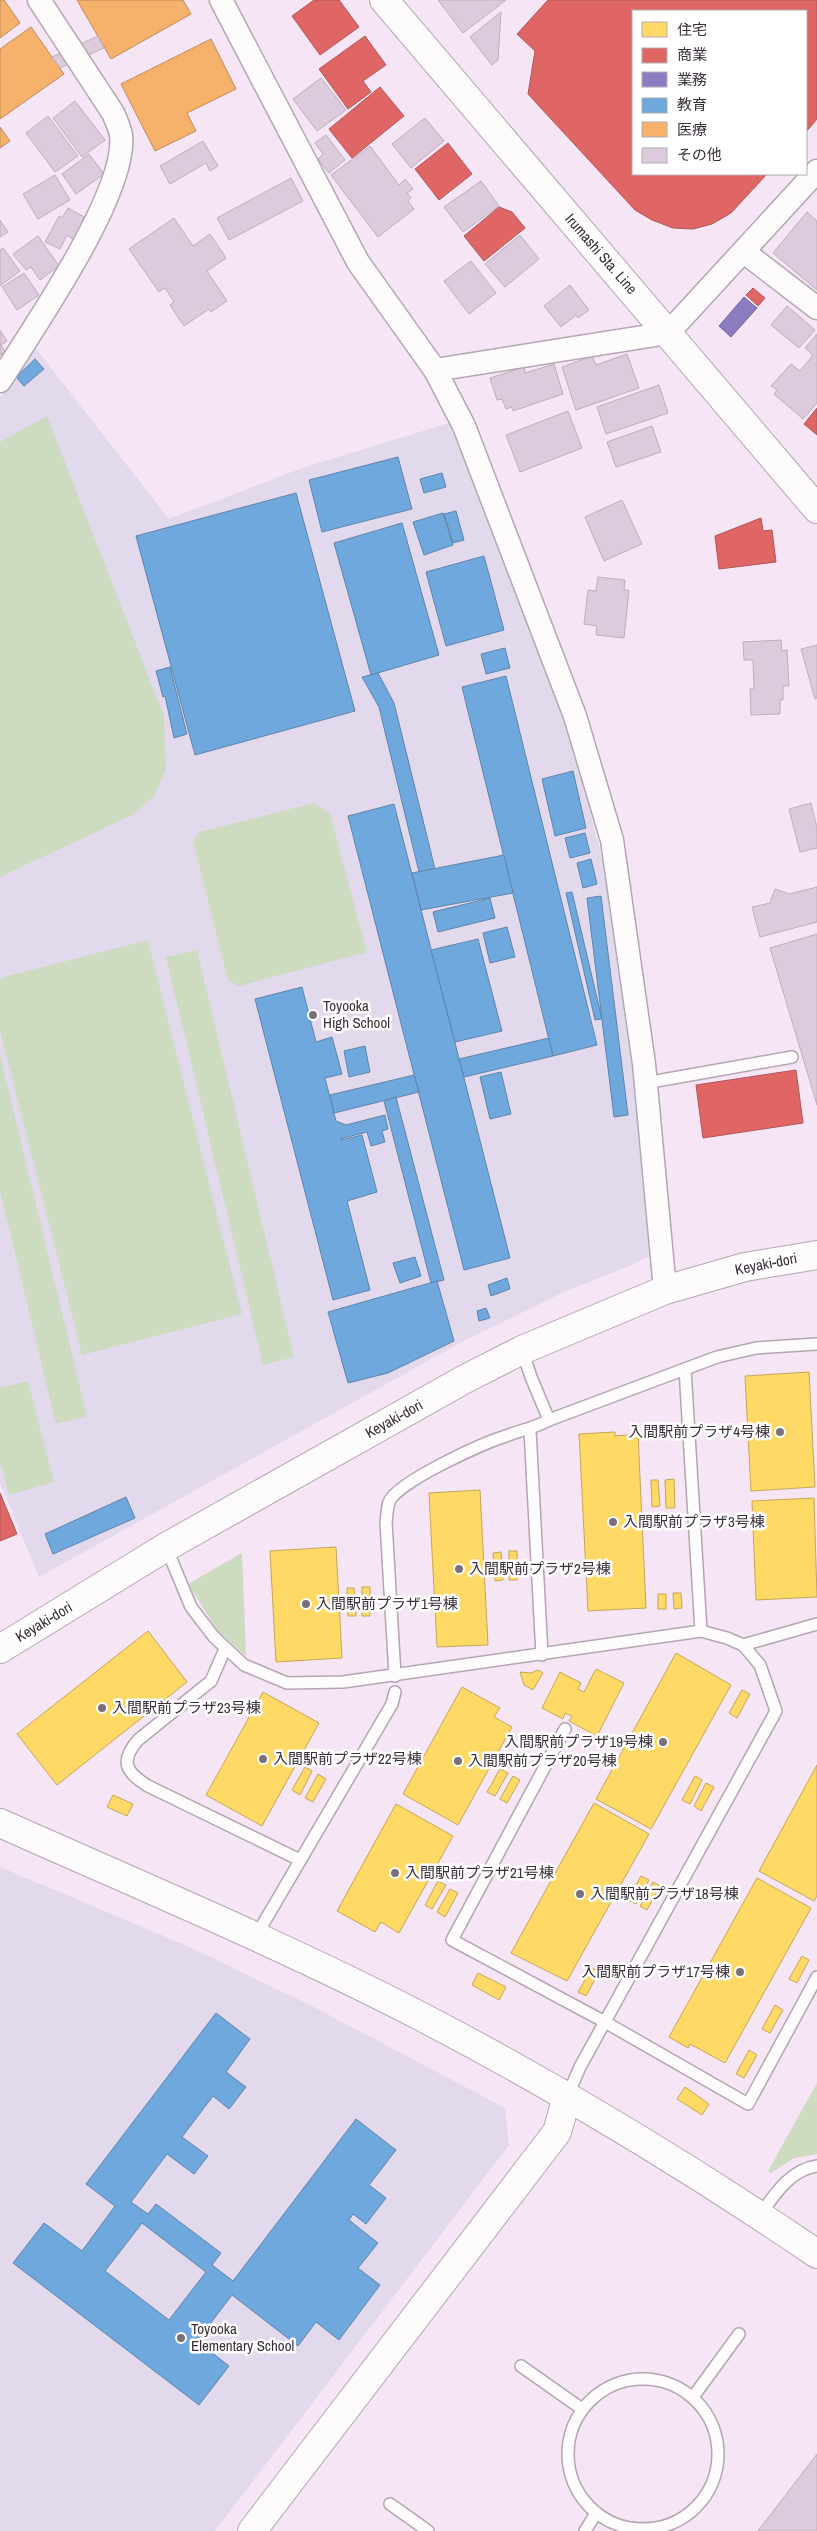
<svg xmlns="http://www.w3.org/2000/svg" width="817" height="2531" font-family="'Archivo Narrow','Noto Sans JP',sans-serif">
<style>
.education{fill:#e3d9ec}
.green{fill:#cddbc1}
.homes{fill:#ffd966;stroke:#c4a658}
.shops{fill:#e06666;stroke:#ae5658}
.offices{fill:#8e7cc3;stroke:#74659a}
.schools{fill:#6fa8dc;stroke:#5f84ab;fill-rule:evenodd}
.health{fill:#f6b26b;stroke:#bd8b5c}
.building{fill:#decadd;stroke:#bcb0bb}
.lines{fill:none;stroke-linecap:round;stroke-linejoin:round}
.lane-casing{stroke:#b3a6b2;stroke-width:14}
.street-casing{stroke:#b3a6b2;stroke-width:25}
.secondary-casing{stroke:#b3a6b2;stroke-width:30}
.lane{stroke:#fefbfd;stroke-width:11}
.street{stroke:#fefbfd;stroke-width:22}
.secondary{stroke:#fefbfd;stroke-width:28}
.poi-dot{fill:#7b6f7a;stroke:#fff;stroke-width:2}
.labels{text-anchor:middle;stroke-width:5;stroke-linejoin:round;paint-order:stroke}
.street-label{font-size:15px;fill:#392f39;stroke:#fff}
.poi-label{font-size:15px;fill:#392f39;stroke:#fff;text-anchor:start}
</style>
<rect width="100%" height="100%" fill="#f6e5f4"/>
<g class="education">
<polygon points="33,345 169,519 302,468 449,423 503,549 578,763 605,871 617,943 634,1088 649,1256 630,1266 568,1290 460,1343 39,1577 0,1483 0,398"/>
<polygon points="0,1867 185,1945 312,2006 505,2108 509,2145 215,2531 0,2531"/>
</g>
<g class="green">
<polygon points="47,416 164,716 166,770 154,796 132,815 0,877 0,442"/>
<polygon points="314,803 330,814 367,952 239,986 228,981 193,841 199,832"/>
<polygon points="148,940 242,1314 82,1355 0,1030 0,978"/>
<polygon points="197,950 294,1357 263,1365 166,957"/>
<polygon points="0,1055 87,1416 56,1424 0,1191"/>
<polygon points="28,1381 54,1482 9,1495 0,1462 0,1388"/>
<polygon points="242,1553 246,1656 218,1631 188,1584"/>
<polygon points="817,2083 817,2154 794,2158 771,2173 768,2171"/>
</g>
<g class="homes">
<polygon points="809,1372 815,1487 751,1491 745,1376"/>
<polygon points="615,1432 615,1436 638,1434 646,1608 588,1611 579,1434"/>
<polygon points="674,1479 675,1508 666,1508 665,1480"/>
<polygon points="651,1480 658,1480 660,1506 652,1507"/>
<polygon points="480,1490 488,1645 437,1647 429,1493"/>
<polygon points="814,1498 817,1597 756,1600 752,1501"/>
<polygon points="336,1547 342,1658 276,1662 270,1551"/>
<rect x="509" y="1551" width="8" height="29"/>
<polygon points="501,1552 503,1580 495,1581 493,1553"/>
<rect x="362" y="1587" width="8" height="29"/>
<polygon points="347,1588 354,1588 356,1616 348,1616"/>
<polygon points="673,1593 681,1593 682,1608 674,1609"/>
<rect x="658" y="1594" width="8" height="15"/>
<polygon points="148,1631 187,1682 57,1785 17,1734"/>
<polygon points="676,1653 731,1685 651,1829 596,1799"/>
<polygon points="596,1669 624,1683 597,1736 569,1721 572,1716 565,1713 563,1719 542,1708 560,1672 581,1683 578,1689 584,1692"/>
<polygon points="538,1670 543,1673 533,1690 524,1685 520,1672 531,1673"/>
<polygon points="462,1687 500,1708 494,1717 512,1727 458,1825 403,1794"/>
<polygon points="742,1690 750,1694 737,1718 729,1713"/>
<polygon points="263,1692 319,1723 262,1826 206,1795"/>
<polygon points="817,1765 817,1896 814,1901 759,1871"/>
<polygon points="305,1767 312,1771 300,1795 292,1790"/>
<polygon points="500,1769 508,1773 495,1796 487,1792"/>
<polygon points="318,1774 326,1779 313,1802 305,1798"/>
<polygon points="513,1776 520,1780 507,1803 500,1799"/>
<polygon points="695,1776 702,1780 690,1804 682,1800"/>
<polygon points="706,1783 714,1787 701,1811 694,1806"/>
<polygon points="113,1795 133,1804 127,1816 107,1807"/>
<polygon points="594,1803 649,1834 567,1981 511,1953"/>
<polygon points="396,1804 453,1836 399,1933 381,1922 375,1932 337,1911"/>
<polygon points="641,1876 649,1880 636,1904 628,1900"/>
<polygon points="757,1878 811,1908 725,2063 690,2044 688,2048 669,2037"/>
<polygon points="438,1881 446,1885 432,1909 425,1905"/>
<polygon points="653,1882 660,1886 647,1910 640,1906"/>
<polygon points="450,1889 458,1893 445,1917 437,1912"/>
<polygon points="802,1956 809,1960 797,1983 789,1979"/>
<polygon points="592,1968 599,1972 586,1996 578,1992"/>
<polygon points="478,1973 506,1987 499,2000 472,1985"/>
<polygon points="775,2005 783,2010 770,2033 762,2029"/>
<polygon points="749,2050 757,2055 744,2078 736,2074"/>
<polygon points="685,2087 709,2104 702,2115 677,2099"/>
</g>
<g class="shops">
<polygon points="314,0 339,0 359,27 320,55 292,16"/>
<polygon points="548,0 817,0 817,119 806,132 806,11 633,11 633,174 767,174 731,213 712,224 693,229 673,228 652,220 635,210 528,94 535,51 517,34"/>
<polygon points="365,36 386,65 363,81 371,92 348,109 319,69"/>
<polygon points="380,87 404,116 352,158 329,129"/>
<polygon points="448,143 472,174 439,200 415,169"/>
<polygon points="499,207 512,212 525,228 484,261 464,236"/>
<polygon points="753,288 765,298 758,306 746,295"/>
<polygon points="817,408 817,435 804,424"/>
<polygon points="761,518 763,531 772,530 776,562 719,569 715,536"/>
<polygon points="796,1070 803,1123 703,1138 696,1085"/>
<polygon points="0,1493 17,1534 0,1541"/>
</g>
<polygon class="offices" points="744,297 757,308 731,337 719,326"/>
<g class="schools">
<polygon points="35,359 44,369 24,386 16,377"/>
<polygon points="398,457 412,509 322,532 309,480"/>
<polygon points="442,473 446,487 424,493 420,479"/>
<polygon points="296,493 355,711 195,755 136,536"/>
<polygon points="456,511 464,540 453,543 444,514"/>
<polygon points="443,513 453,545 424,555 413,522"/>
<polygon points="402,523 439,655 371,675 334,543"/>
<polygon points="484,556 504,630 446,646 426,572"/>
<polygon points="505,648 510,668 486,674 481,654"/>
<polygon points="170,667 187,734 174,738 165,696 163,697 156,671"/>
<polygon points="378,673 394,703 435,869 419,872 379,707 362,677"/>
<polygon points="506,676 597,1045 553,1056 462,687"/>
<polygon points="573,771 586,828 555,836 542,779"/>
<polygon points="394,804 510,1258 464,1270 348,816"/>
<polygon points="585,833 590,853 570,858 565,838"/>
<polygon points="504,855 513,893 421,910 412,873"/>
<polygon points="591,859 597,884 583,888 577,863"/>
<polygon points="572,892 602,1019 595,1020 566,893"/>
<polygon points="601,896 628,1115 614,1117 587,898"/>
<polygon points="490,898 495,918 438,932 433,912"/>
<polygon points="507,927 515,957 490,963 483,933"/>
<polygon points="478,939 502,1031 455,1042 431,950"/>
<polygon points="302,987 316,1042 332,1037 342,1074 325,1078 336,1121 346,1125 385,1115 388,1129 382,1131 385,1142 371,1146 367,1132 340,1139 342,1140 362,1135 377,1192 347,1201 370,1290 333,1300 255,999"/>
<polygon points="549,1038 553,1056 464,1077 459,1059"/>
<polygon points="365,1046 370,1072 349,1077 344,1051"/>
<polygon points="501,1072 511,1114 490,1119 480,1077"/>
<polygon points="414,1075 419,1092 334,1113 330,1095"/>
<polygon points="396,1097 444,1280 431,1283 384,1101"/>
<polygon points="415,1257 421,1276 400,1283 393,1263"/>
<polygon points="507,1278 510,1289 491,1296 488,1285"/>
<polygon points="437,1281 454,1341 388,1373 348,1383 328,1312"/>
<polygon points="486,1308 490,1318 479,1321 477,1311"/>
<polygon points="126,1497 135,1518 53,1554 45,1534"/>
<path d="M 216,2013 L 250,2039 L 226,2072 L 246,2087 L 229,2109 L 213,2096 L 182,2137 L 208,2156 L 194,2174 L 167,2154 L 131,2202 L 148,2214 L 156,2204 L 221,2253 L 212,2265 L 233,2281 L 356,2119 L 396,2150 L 369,2185 L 386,2198 L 366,2224 L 353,2214 L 349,2220 L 378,2243 L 358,2268 L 380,2285 L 339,2340 L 316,2322 L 298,2346 L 232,2295 L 197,2341 L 229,2366 L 199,2405 L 13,2263 L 44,2223 L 82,2251 L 115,2206 L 86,2184 ZM 142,2223 L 206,2272 L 169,2320 L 105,2271 Z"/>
</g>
<g class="health">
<polygon points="0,0 4,0 20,23 0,38"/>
<polygon points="77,0 183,0 191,14 111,59"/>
<polygon points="31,27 64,74 0,119 0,49"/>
<polygon points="211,39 236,89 187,113 196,131 155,151 121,84"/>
<polygon points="0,127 10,141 0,148"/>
</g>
<g class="building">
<polygon points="438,0 506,0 463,33"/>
<polygon points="501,12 498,60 492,65 470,37"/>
<polygon points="98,36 104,48 60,68 52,57"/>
<polygon points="321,78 346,110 317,131 293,99"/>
<polygon points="75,101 105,140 82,157 53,118"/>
<polygon points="48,116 78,156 55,172 26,133"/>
<polygon points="425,118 444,141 411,168 392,144"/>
<polygon points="326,135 345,160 329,173 318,159 323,154 315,143"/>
<polygon points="203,141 218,166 210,171 206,163 170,184 160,166"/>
<polygon points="370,146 399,185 405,179 413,189 407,193 411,198 408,201 414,209 378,237 331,175"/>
<polygon points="89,154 104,174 76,194 62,174"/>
<polygon points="55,175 70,200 38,219 23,194"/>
<polygon points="291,178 303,201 229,240 217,218"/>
<polygon points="481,181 499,206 463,232 444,207"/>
<polygon points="68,208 86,218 74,240 67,235 60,249 45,242 59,216 62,218"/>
<polygon points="807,212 817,221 817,290 773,253"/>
<polygon points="174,218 193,246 210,234 226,258 207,271 227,301 211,312 209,309 184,326 170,305 174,302 165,288 159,292 129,249"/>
<polygon points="0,220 8,232 0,237"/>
<polygon points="520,235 539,259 505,287 485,264"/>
<polygon points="38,236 59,266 40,280 31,267 26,270 13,254"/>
<polygon points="3,248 20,271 0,286 0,250"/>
<polygon points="471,261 496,293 469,314 444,281"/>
<polygon points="24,273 39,295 17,310 2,287"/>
<polygon points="570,285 589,310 578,318 576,315 561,327 544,306"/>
<polygon points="787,306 815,330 799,348 771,325"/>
<polygon points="0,330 7,341 1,345 5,352 0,355"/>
<polygon points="817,334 817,403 803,419 774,394 777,390 771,386 791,364 800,371 813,355 805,348"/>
<polygon points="627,354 639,388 576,410 562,367 592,356 596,365"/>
<polygon points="554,364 563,394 513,411 512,407 506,409 502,399 497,400 490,378 524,367 525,373"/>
<polygon points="659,385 668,413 606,434 597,407"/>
<polygon points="568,411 582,448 520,472 506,435"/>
<polygon points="652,426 661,452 616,467 607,442"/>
<polygon points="622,500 642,544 604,561 585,517"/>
<polygon points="598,577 625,580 624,590 629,590 624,638 596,635 597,626 584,624 588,590 596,591"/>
<polygon points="781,640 782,651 787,650 789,686 783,686 783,700 780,700 780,714 751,715 750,689 754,689 753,660 744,660 743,642"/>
<polygon points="817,645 817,698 815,699 801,649"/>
<polygon points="811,803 817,828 817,848 800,852 789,809"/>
<polygon points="817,887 817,922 760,937 752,907 770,903 775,889 789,894"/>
<polygon points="817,934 817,1105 770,948"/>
<polygon points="817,2454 817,2531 758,2531"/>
</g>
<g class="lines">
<g class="lane-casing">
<g id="lane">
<polyline points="645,1083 792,1057"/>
<polyline points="522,1350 531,1377 549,1420"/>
<polyline points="685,1369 701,1631"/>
<polyline points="530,1430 542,1655"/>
<polyline points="166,1547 191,1607 214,1637 244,1665 287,1683 343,1682 701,1631 727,1638 743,1645 817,1624"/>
<path d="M 225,1649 L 211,1681 L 138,1740 C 120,1761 125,1772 148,1786 L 300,1860"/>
<path d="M 395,1676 L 386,1522 C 387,1516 387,1508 389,1502 C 397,1482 483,1443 506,1436 C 521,1430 535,1428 549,1420 L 717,1357 L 756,1348 L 817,1344"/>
<polyline points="565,1729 452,1940 605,2022 748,2104 817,1977"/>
<polyline points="256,1936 392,1704 395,1692"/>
<polyline points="567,2097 580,2067 776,1711 760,1665 743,1645"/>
<path d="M 760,2215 C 775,2194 790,2170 817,2166"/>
<polyline points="521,2366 582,2409"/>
<circle cx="643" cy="2454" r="75"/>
<polyline points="693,2397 739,2334"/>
<polyline points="390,2504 428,2531"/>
<polyline points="585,2531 596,2513"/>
</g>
</g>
<g class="street-casing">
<g id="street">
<polyline points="221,0 358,262 435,370 464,426 575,716 612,840 644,1064 665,1290"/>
<polyline points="744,252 817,308"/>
<polyline points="435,370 668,333 817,171"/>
<path d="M 0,381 C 32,330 128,192 121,135 C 120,128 116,120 113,113 L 39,0"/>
</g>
</g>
<g class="secondary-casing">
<g id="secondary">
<polyline points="384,0 817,509"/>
<polyline points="0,1649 166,1547 465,1379 522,1350 665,1290 745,1267 817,1255"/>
<path d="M 0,1823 C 141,1886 285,1946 422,2017 C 558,2088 691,2168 817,2254"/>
<polyline points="252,2531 557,2132 567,2097"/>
</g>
</g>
<use href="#lane" class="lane"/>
<use href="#street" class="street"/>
<use href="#secondary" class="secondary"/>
</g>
<g class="poi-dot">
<circle cx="313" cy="1015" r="5"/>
<circle cx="780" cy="1432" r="5"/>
<circle cx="613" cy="1522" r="5"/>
<circle cx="459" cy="1569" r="5"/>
<circle cx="306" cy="1604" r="5"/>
<circle cx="102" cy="1708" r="5"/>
<circle cx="663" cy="1742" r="5"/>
<circle cx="263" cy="1759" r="5"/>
<circle cx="458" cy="1761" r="5"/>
<circle cx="395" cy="1873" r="5"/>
<circle cx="580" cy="1894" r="5"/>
<circle cx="740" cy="1972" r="5"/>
<circle cx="181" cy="2338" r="5"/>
</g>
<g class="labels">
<g class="street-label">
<text transform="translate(601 254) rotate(49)" y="5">Irumashi Sta. Line</text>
<text transform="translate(766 1264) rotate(-11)" y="5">Keyaki-dori</text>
<text transform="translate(394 1419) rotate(-29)" y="5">Keyaki-dori</text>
<text transform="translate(44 1622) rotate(-31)" y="5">Keyaki-dori</text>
</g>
<g class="poi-label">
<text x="323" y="1011">Toyooka<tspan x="323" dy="17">High School</tspan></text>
<text x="770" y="1437" text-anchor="end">入間駅前プラザ4号棟</text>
<text x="623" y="1527">入間駅前プラザ3号棟</text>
<text x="469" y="1574">入間駅前プラザ2号棟</text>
<text x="316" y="1609">入間駅前プラザ1号棟</text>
<text x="112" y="1713">入間駅前プラザ23号棟</text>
<text x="653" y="1747" text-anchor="end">入間駅前プラザ19号棟</text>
<text x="273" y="1764">入間駅前プラザ22号棟</text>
<text x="468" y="1766">入間駅前プラザ20号棟</text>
<text x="405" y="1878">入間駅前プラザ21号棟</text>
<text x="590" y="1899">入間駅前プラザ18号棟</text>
<text x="730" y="1977" text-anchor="end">入間駅前プラザ17号棟</text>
<text x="191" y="2334">Toyooka<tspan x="191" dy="17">Elementary School</tspan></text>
</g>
</g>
<rect x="632" y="10" width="175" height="165" fill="#ffffff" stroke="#b0acb0"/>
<rect x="642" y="22" width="25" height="15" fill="#ffd966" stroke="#b0acb0"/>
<text x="677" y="35" font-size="15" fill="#392f39">住宅</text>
<rect x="642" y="48" width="25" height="15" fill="#e06666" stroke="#b0acb0"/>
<text x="677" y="60" font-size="15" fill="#392f39">商業</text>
<rect x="642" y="72" width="25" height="15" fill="#8e7cc3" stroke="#b0acb0"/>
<text x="677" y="85" font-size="15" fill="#392f39">業務</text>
<rect x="642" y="98" width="25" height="15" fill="#6fa8dc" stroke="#b0acb0"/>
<text x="677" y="110" font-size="15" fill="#392f39">教育</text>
<rect x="642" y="122" width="25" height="15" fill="#f6b26b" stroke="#b0acb0"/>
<text x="677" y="135" font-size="15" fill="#392f39">医療</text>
<rect x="642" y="148" width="25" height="15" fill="#decadd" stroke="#b0acb0"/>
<text x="677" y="160" font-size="15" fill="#392f39">その他</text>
</svg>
